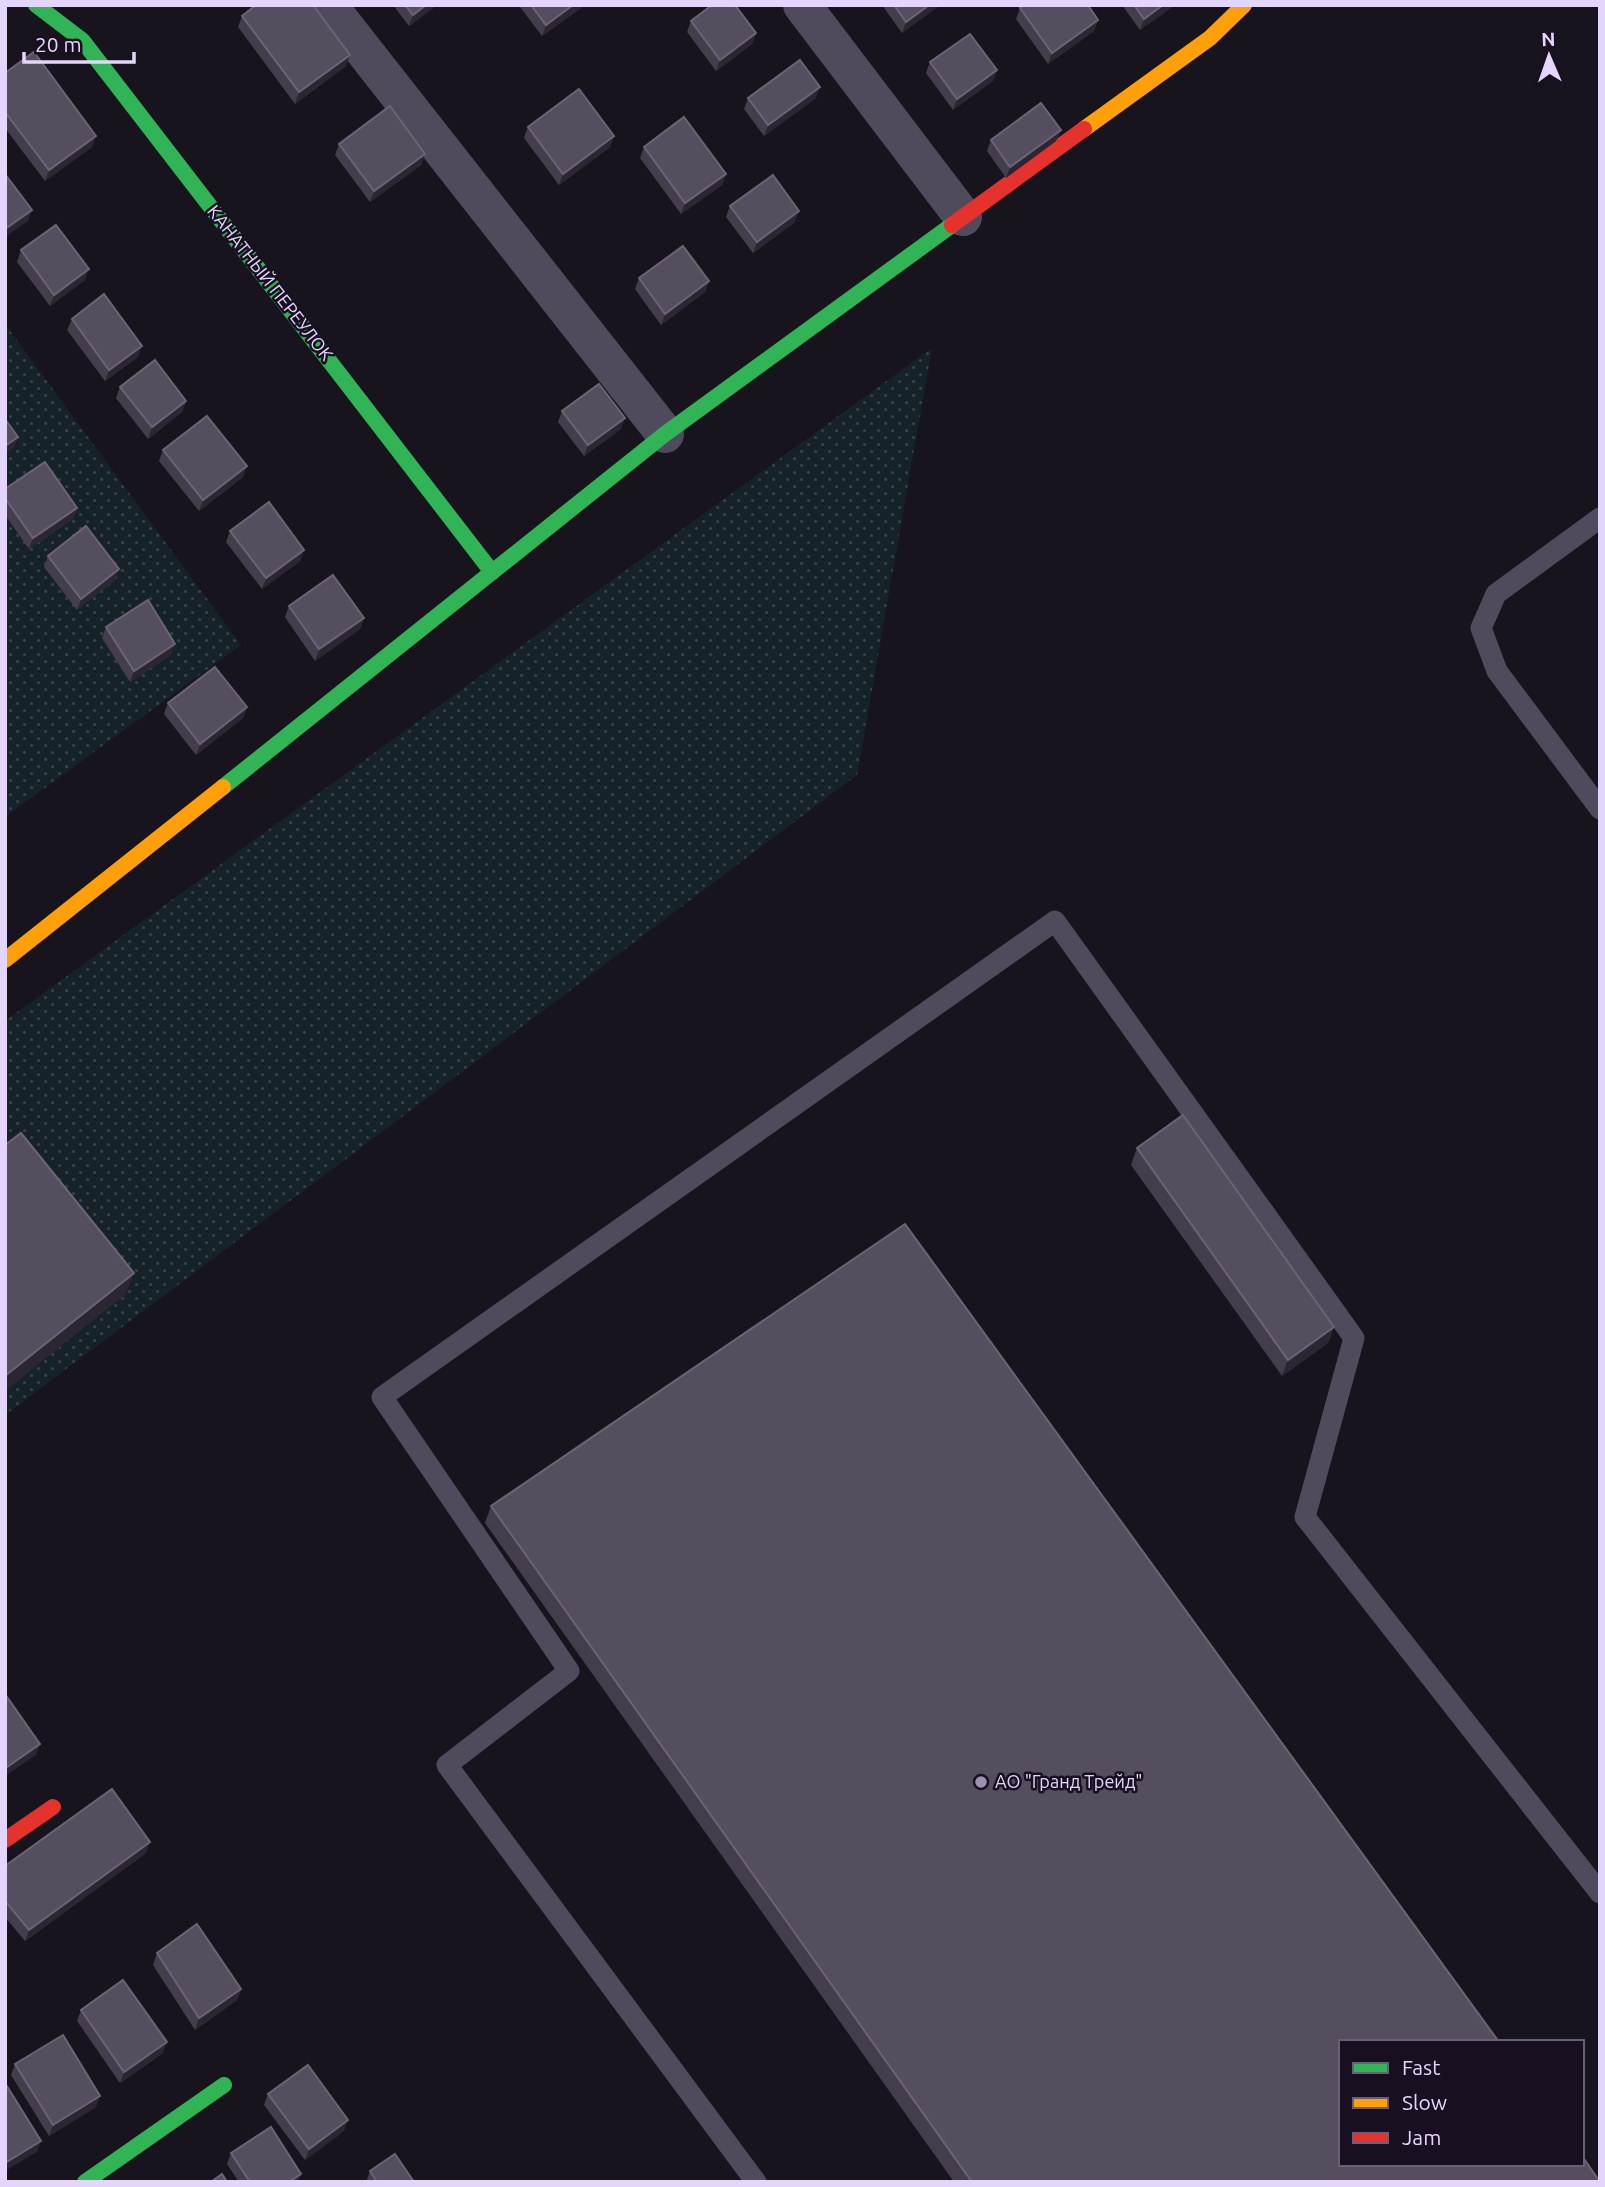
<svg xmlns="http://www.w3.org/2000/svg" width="1605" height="2187" font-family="Ubuntu,sans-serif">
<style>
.grass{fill:url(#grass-dots)}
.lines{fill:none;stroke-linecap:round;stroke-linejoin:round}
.lane{stroke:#504a5d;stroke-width:21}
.street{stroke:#504a5d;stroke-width:38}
.fast{stroke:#30b455;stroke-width:16}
.slow{stroke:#ff9f0a;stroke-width:16}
.jam{stroke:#e5322d;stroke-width:16}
.wall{fill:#443d4c}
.shaded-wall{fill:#2b2631}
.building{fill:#554e5f;stroke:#6c6377;stroke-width:2}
.poi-dot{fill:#9d91ad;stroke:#181021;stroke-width:2.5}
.labels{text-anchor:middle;stroke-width:5;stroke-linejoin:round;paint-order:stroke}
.street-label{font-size:18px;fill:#e4d5fa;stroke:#181021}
.poi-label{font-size:18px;fill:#e4d5fa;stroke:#181021;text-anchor:start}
</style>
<defs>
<pattern id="grass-dots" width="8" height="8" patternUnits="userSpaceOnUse" patternTransform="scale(1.75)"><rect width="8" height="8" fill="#152228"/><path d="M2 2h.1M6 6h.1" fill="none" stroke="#374148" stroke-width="1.8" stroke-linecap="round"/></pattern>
</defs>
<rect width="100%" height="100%" fill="#18141d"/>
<g class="grass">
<polygon points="5,324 241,645 5,817"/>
<polygon points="932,348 857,775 5,1415 5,1021"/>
</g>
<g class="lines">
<g class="lane">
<polyline points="1600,518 1496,594 1481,628 1497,671 1600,809"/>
<polyline points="756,2182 447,1765 569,1671 382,1397 1055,921 1354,1338 1305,1517 1600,1893"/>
</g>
<g class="street">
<polyline points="328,5 665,434"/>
<polyline points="802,5 963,217"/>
</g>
<g class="fast">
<polyline points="36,5 82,40 492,572"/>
<polyline points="223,787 665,434 952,225"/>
<polyline points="85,2182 224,2085"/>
</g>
<g class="slow">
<polyline points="1084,129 1210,38 1244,5"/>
<polyline points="5,960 223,787"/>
</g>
<g class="jam">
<polyline points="952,225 1084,129"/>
<polyline points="5,1840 53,1807"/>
</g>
</g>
<g class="wall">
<polygon points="393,5 437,5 409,26"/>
<polygon points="521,5 585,5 542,36 520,7"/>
<polygon points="882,5 940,5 902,33"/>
<polygon points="1122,5 1175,5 1140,30"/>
<polygon points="1020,8 1098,20 1094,31 1048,64 1016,19"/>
<polygon points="242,16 346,66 295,104 238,27"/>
<polygon points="691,21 756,33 752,44 716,71 687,32"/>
<polygon points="930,62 997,70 993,81 953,110 926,73"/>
<polygon points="5,73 96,136 92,147 45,181 5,128"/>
<polygon points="748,98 816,98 764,136 744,109"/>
<polygon points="528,127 614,136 610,147 559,185 524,138"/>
<polygon points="1061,130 1056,141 1006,178 987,151 991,140"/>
<polygon points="339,144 425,154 421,165 370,202 335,155"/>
<polygon points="644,147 726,174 722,185 681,214 640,158"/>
<polygon points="730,206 795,222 753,253 726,217"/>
<polygon points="21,250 85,280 50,306 17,262"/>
<polygon points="639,278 709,281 705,292 661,325 635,289"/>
<polygon points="72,319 138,357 105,381 67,330"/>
<polygon points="120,387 186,401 182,412 148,439 116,398"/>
<polygon points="562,411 621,429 584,456 558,422"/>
<polygon points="163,450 243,477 199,511 159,461"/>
<polygon points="5,489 77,508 73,519 29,549 5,515"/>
<polygon points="230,531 304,550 300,561 262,589 226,542"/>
<polygon points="48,556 115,580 77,610 44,567"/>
<polygon points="289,606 364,618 360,629 315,661 285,617"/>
<polygon points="106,627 171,655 130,682 102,638"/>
<polygon points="168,703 247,707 243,718 196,755 164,714"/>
<polygon points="1137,1148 1334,1327 1328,1343 1282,1376 1131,1165"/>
<polygon points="491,1506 1600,2182 954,2182 485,1523"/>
<polygon points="146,1853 25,1941 5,1917 5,1866"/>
<polygon points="157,1953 241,1989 237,2000 195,2030 153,1965"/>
<polygon points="81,2010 163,2053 120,2083 77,2021"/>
<polygon points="15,2064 96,2107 49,2136 11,2075"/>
<polygon points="268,2094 344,2131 305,2160 264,2105"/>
<polygon points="231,2153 298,2182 239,2182 227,2164"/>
<polygon points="370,2171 414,2182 366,2182"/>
</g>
<g class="shaded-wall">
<polygon points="426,5 437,5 409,26 413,15"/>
<polygon points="573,5 585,5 542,36 546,25"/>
<polygon points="929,5 940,5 902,33 906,22"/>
<polygon points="1163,5 1175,5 1140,30 1144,19"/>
<polygon points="1098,20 1094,31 1048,64 1052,53"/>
<polygon points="756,33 752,44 716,71 720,60"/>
<polygon points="350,55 346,66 295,104 299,92"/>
<polygon points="997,70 993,81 953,110 957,99"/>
<polygon points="820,87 816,98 764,136 768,125"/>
<polygon points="1061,130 1056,141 1006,178 1010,167"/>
<polygon points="96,136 92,147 45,181 49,170"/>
<polygon points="614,136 610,147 559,185 563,174"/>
<polygon points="425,154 421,165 370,202 374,191"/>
<polygon points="726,174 722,185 681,214 685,203"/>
<polygon points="32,210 28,221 5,237 5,229"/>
<polygon points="799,211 795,222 753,253 757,242"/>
<polygon points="89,269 85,280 50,306 54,295"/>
<polygon points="709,281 705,292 661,325 665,314"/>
<polygon points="142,346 138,357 105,381 109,370"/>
<polygon points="186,401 182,412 148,439 152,427"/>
<polygon points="625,418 621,429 584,456 588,445"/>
<polygon points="18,437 14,448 5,454 5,446"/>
<polygon points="247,466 243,477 199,511 203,500"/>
<polygon points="77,508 73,519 29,549 33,538"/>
<polygon points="304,550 300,561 262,589 266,578"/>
<polygon points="119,569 115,580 77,610 81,599"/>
<polygon points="364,618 360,629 315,661 319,649"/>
<polygon points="175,644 171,655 130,682 134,671"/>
<polygon points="247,707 243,718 196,755 200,744"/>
<polygon points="134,1273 126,1294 5,1391 5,1376"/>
<polygon points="1334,1327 1328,1343 1282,1376 1288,1360"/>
<polygon points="40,1744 36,1755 5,1776 7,1767"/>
<polygon points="150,1842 146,1853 25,1941 29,1930"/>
<polygon points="241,1989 237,2000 195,2030 199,2018"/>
<polygon points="167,2042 163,2053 120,2083 124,2072"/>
<polygon points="100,2096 96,2107 49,2136 53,2125"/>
<polygon points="348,2120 344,2131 305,2160 309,2149"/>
<polygon points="41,2141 37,2152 5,2171 5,2163"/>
<polygon points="301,2174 298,2182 289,2182"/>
</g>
<g class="building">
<polygon points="256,5 313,5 350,55 299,92 242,16"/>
<polygon points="405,5 426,5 413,15"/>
<polygon points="531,5 573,5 546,25"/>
<polygon points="712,5 735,5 756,33 720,60 691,21"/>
<polygon points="894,5 929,5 906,22"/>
<polygon points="1024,5 1088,5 1098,20 1052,53 1020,8"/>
<polygon points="1134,5 1163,5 1144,19"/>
<polygon points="970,34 997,70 957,99 930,62"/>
<polygon points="34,52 96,136 49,170 5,112 5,73"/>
<polygon points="800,60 820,87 768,125 748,98"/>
<polygon points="579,89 614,136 563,174 528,127"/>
<polygon points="1041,103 1061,130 1010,167 991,140"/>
<polygon points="390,106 425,154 374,191 339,144"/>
<polygon points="684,117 726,174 685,203 644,147"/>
<polygon points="5,174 32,210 5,229"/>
<polygon points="773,175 799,211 757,242 730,206"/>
<polygon points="56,225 89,269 54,295 21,250"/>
<polygon points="683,246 709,281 665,314 639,278"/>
<polygon points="104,294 142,346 109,370 72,319"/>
<polygon points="155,360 186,401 152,427 120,387"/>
<polygon points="599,384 625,418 588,445 562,411"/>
<polygon points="207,416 247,466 203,500 163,450"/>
<polygon points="5,419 18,437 5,446"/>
<polygon points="45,462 77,508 33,538 5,498 5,489"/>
<polygon points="269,502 304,550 266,578 230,531"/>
<polygon points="86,526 119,569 81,599 48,556"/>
<polygon points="333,575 364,618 319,649 289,606"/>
<polygon points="148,600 175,644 134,671 106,627"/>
<polygon points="215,667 247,707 200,744 168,703"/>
<polygon points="1183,1115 1334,1327 1288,1360 1137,1148"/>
<polygon points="21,1133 134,1273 5,1376 5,1145"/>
<polygon points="905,1224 1499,2042 1341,2042 1341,2164 1582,2164 1582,2156 1600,2182 972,2182 491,1506"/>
<polygon points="5,1694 40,1744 7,1767 5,1764"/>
<polygon points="112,1789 150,1842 29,1930 5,1901 5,1866"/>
<polygon points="197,1924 241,1989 199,2018 157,1953"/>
<polygon points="123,1980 167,2042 124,2072 81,2010"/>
<polygon points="63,2035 100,2096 53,2125 15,2064"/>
<polygon points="308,2065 348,2120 309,2149 268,2094"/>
<polygon points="5,2083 41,2141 5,2163"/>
<polygon points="271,2127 301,2174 289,2182 250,2182 231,2153"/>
<polygon points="395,2154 414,2182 377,2182 370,2171"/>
<polygon points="222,2174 227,2182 211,2182"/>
</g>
<circle class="poi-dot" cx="981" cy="1782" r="7"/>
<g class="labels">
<g class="street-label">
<text transform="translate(270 283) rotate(52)" y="6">КАНАТНЫЙ ПЕРЕУЛОК</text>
</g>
<g class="poi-label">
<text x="995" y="1788">АО "Гранд Трейд"</text>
</g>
</g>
<rect width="1605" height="2187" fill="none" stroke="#e4d5fa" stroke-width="14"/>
<rect x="1339" y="2040" width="245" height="126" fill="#181021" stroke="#6a5f78" stroke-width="2"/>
<rect x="1353" y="2063" width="35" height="10" fill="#30b455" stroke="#6a5f78" stroke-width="2"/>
<text x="1402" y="2075" font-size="21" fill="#e4d5fa">Fast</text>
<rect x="1353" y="2098" width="35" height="10" fill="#ff9f0a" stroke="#6a5f78" stroke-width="2"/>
<text x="1402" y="2110" font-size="21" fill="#e4d5fa">Slow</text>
<rect x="1353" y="2133" width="35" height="10" fill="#e5322d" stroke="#6a5f78" stroke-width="2"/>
<text x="1402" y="2145" font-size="21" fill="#e4d5fa">Jam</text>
<g transform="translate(1549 56) rotate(358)" stroke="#181021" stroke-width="5" paint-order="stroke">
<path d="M0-5L12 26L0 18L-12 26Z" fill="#e4d5fa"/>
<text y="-10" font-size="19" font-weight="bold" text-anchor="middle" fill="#e4d5fa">N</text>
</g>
<path d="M24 52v10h110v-10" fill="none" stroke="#e4d5fa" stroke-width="3.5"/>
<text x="35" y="52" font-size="21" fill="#e4d5fa" stroke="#181021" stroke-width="5" paint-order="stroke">20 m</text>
</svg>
